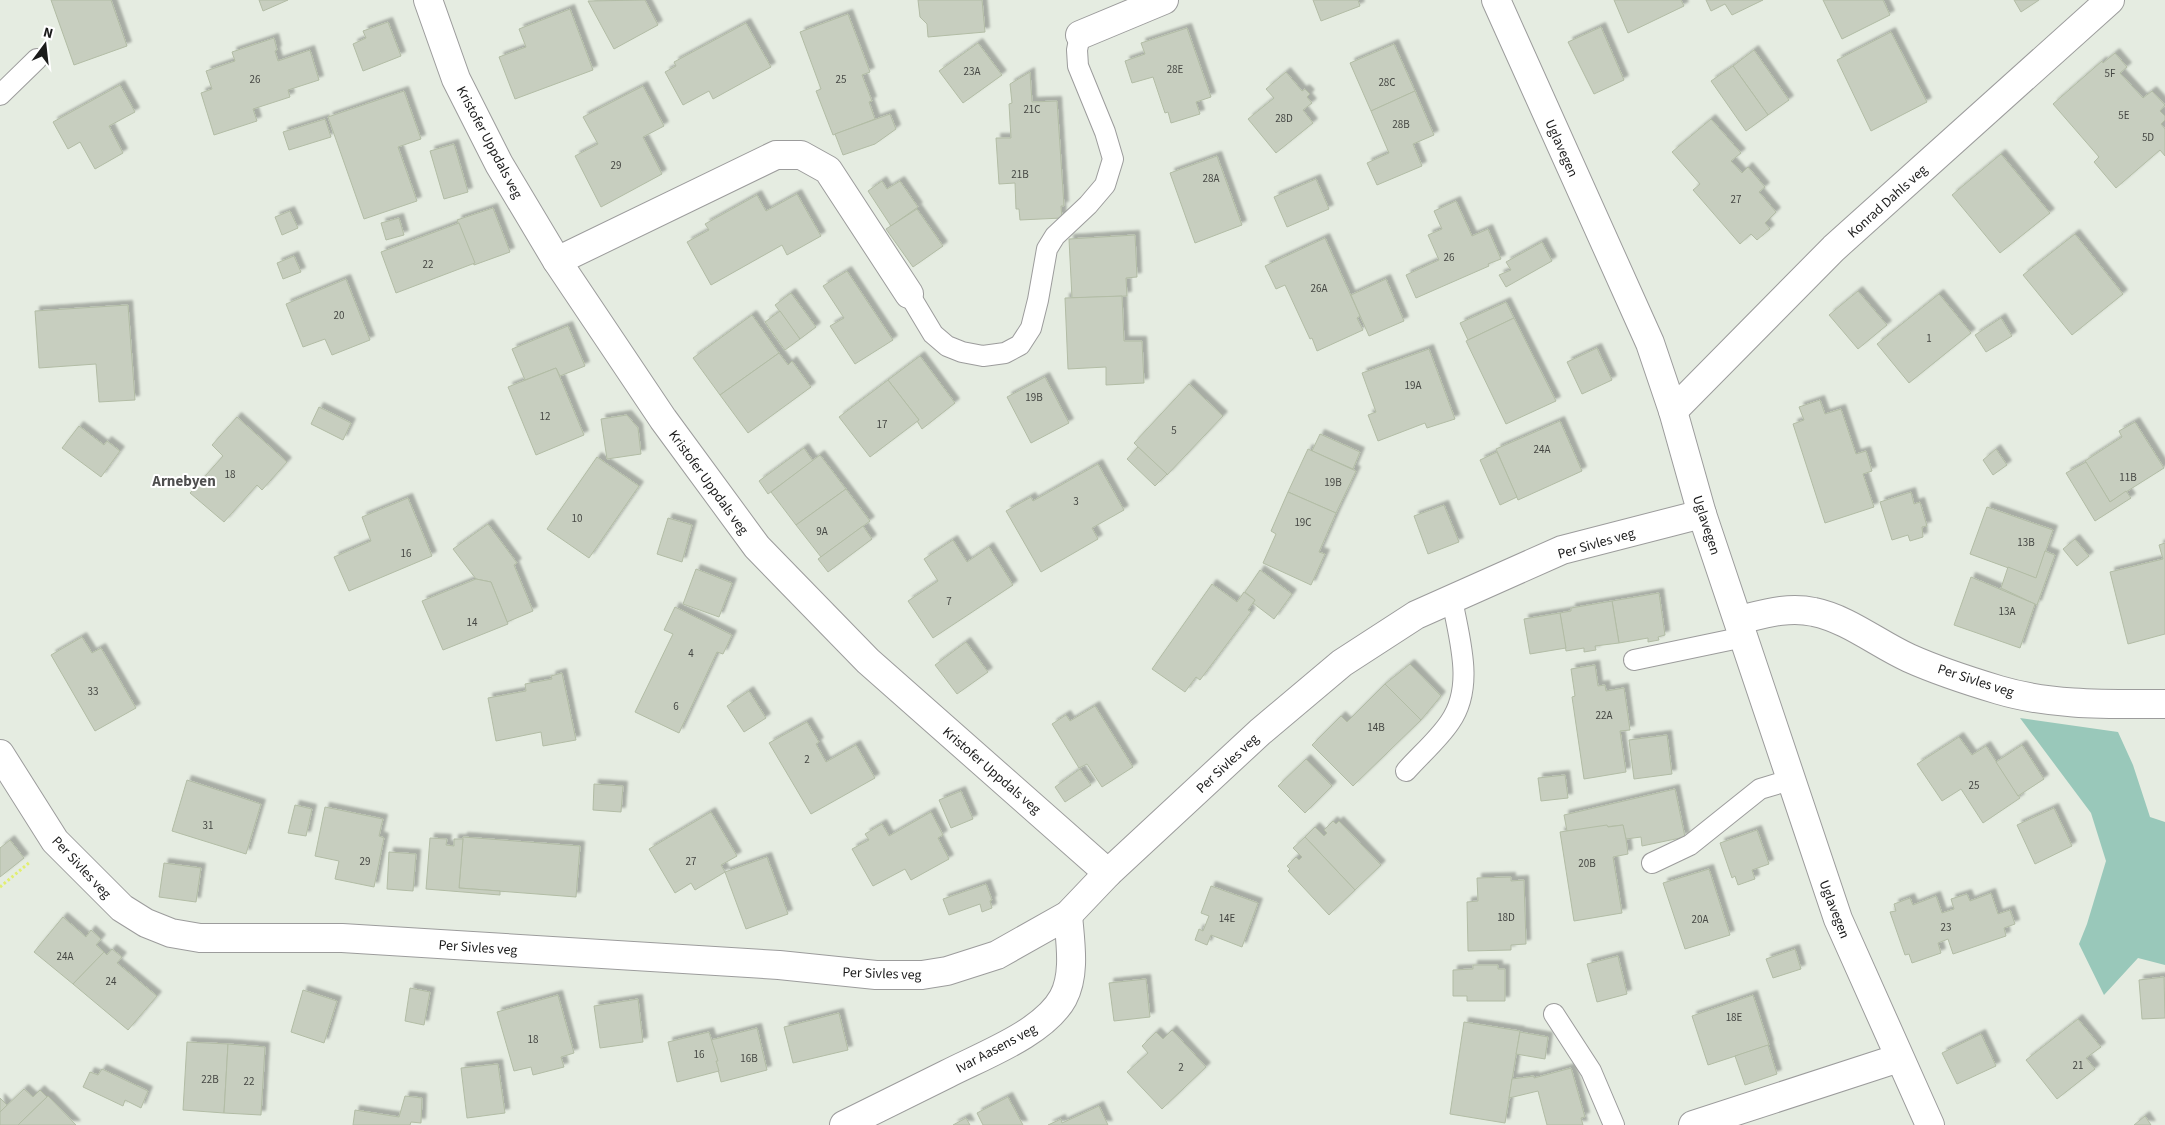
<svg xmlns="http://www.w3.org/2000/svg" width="2165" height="1125" font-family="'Source Sans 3',sans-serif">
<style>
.forest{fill:#99c8ba}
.building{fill:#c7cebf;stroke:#b2bca5;filter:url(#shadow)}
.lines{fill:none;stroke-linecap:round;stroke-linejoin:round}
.lane-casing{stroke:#9c9c9c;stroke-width:22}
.street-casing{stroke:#9c9c9c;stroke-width:30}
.path{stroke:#e1ee70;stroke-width:3;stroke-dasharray:2.5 2.5;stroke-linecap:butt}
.lane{stroke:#fff;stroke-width:20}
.street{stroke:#fff;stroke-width:28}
.labels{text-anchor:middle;stroke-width:4;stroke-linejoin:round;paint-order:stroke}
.number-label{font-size:11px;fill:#464844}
.street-label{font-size:14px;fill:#1b1b1b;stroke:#fff}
.neighbourhood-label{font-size:15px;font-weight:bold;fill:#4e4e4e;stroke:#fff}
</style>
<defs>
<filter id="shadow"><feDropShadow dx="4.5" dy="-4.5" stdDeviation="1" flood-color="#0004"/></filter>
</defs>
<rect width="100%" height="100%" fill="#e5ece1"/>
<polygon class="forest" points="2020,718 2118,732 2133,765 2150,817 2165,822 2165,965 2138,958 2104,995 2079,944 2087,924 2106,861 2091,813"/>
<g class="building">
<polygon points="51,0 111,0 127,46 74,65"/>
<polygon points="259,0 288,0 263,11"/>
<polygon points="645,0 658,25 614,49 588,1"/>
<polygon points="918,0 982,0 985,32 928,37 927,24 920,17"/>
<polygon points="1313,0 1358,0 1360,6 1321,21"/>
<polygon points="1614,0 1681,0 1684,6 1628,33"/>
<polygon points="1706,0 1763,0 1732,15 1725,4 1711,11"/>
<polygon points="1823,0 1883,0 1890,15 1842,39"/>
<polygon points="2014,0 2039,0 2021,12"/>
<polygon points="570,9 593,70 515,99 499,57 526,47 519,29"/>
<polygon points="848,14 870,72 862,75 872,101 869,102 875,119 833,135 816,91 821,89 800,32"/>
<polygon points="388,22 401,56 363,71 353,44 366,38 363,31"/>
<polygon points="746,23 771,67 713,99 709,91 683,105 665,72 676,66 674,62"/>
<polygon points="1601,27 1624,80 1594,94 1568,42"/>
<polygon points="1187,28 1211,97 1196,102 1200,114 1171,123 1168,112 1165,113 1153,77 1132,83 1125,61 1145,54 1141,43"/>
<polygon points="1891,32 1927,102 1871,131 1837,60"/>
<polygon points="274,38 277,50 275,51 278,61 310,50 319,80 288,90 290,97 253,109 257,121 214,135 201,93 212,89 206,71 235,61 232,52"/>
<polygon points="978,43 1002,75 963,103 939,71"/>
<polygon points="1394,44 1415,91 1371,111 1350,63"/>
<polygon points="1754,50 1789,100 1768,115 1733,66"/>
<polygon points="2115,53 2127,67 2120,73 2143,98 2152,91 2165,105 2160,111 2165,116 2165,120 2161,124 2165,129 2165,156 2160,150 2116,188 2094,162 2099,157 2053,104 2102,61 2103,63"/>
<polygon points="1733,66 1768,115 1746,131 1711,81"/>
<polygon points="1030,72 1032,102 1057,101 1064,206 1061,206 1062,218 1020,220 1019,209 1016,209 1015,183 999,184 996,138 1011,138 1009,104 1012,103 1010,84"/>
<polygon points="1286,72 1302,91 1305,89 1310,94 1307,97 1312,103 1303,110 1313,123 1276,153 1248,119 1274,98 1266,89"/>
<polygon points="120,85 135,112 109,126 123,153 95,169 80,142 68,149 53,122"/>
<polygon points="643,86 664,126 643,137 662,174 601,207 575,156 598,144 583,117"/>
<polygon points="404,91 421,139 398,147 417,201 364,219 328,117"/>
<polygon points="1415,91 1434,135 1413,144 1422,166 1377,185 1367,163 1389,153 1371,111"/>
<polygon points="890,114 896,129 875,144 843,155 835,134"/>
<polygon points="325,119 331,137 289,150 283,132"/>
<polygon points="1711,119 1741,153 1731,161 1742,173 1748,167 1765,187 1759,192 1776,212 1765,223 1770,229 1757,240 1751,234 1740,244 1693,190 1700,184 1672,152"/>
<polygon points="454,144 468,192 444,199 430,151"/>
<polygon points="2001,154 2050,213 2000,253 1952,195"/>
<polygon points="1217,156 1242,225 1195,243 1170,173"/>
<polygon points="1316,179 1329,209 1287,227 1274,197"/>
<polygon points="882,181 887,189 900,181 918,207 891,226 868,191"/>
<polygon points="797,194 821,236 787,255 782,245 711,285 687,242 709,230 705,224 757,195 766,211"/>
<polygon points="1456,201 1472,236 1488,229 1501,259 1488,264 1489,266 1416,298 1406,275 1439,260 1428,235 1442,229 1434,211"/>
<polygon points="493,208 510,252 474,265 457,220"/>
<polygon points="917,209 943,246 913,267 886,229"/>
<polygon points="290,211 298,228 282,235 275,217"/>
<polygon points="399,218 404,235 386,240 381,223"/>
<polygon points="459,223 475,263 396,293 381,252"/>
<polygon points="2075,234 2123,294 2072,335 2023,275"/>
<polygon points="1135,235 1137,277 1126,278 1127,296 1072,298 1069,239"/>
<polygon points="1325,238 1360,316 1357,318 1363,330 1317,351 1312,338 1310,339 1285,285 1276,289 1265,266"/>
<polygon points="1542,242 1552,261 1506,287 1499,275 1511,270 1506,262"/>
<polygon points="294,256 301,272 283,279 277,263"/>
<polygon points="847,271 893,340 855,364 830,326 844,318 823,286"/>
<polygon points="346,279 370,340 332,355 325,339 303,347 286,304"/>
<polygon points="1386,279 1404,321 1369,336 1351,295"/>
<polygon points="1858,291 1887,325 1858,349 1829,315"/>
<polygon points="791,293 816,327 800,339 775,305"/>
<polygon points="1939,294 1971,333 1909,383 1877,344"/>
<polygon points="1122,296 1124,341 1142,341 1144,383 1106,385 1106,367 1068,369 1065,298"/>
<polygon points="1506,302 1514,318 1468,340 1460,323"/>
<polygon points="128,305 135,400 99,402 96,364 39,368 35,311"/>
<polygon points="780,311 800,339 785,350 765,322"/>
<polygon points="752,315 779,353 720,395 693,358"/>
<polygon points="1514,318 1556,401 1506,424 1466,341"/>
<polygon points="2001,318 2012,336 1986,352 1975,335"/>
<polygon points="568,326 585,366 560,376 556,368 525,380 512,349"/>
<polygon points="1597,348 1612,380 1582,394 1567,362"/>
<polygon points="1429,349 1455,419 1427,428 1425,423 1378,441 1368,415 1376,412 1362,373"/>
<polygon points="779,353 788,365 792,361 811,387 748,433 720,395"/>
<polygon points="920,356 955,403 922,429 917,421 919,420 888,380"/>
<polygon points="556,368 584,435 536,455 508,387"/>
<polygon points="1045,377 1069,423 1031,443 1007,397"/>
<polygon points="888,380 919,420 870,457 839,417"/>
<polygon points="1189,384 1223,416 1167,475 1134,443"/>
<polygon points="1820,400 1825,414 1841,409 1856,454 1866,451 1872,471 1863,474 1874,507 1825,523 1793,424 1804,420 1799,407"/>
<polygon points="319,407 351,423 343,440 311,424"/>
<polygon points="627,415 638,428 641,454 607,459 601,419"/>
<polygon points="237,417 287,462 262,490 257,485 224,522 190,493 223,456 212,445"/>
<polygon points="1560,421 1582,471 1518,500 1496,449"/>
<polygon points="2135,422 2164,468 2110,502 2085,461 2122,437 2119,431"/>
<polygon points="79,426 104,445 107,441 120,451 101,477 62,448"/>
<polygon points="1320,434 1360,452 1353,469 1312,451"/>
<polygon points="1138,447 1167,474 1155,486 1127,459"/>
<polygon points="804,448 813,461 768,494 759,481"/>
<polygon points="1308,449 1356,471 1336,513 1288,492"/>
<polygon points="1996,449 2007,465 1993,475 1983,460"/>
<polygon points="1497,452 1517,497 1500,505 1480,460"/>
<polygon points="820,455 846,489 796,525 771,492"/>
<polygon points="597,457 639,486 589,558 547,529"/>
<polygon points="2086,462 2110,502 2126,491 2131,498 2095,521 2066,473"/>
<polygon points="1098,464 1124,510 1092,528 1098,539 1041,572 1006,511 1031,497 1033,501"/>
<polygon points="846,489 870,521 821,557 796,525"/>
<polygon points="1288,492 1336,513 1319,552 1325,554 1311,585 1263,563 1276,534 1271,531"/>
<polygon points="1911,492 1914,504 1920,502 1927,526 1922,527 1923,537 1910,541 1908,535 1892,540 1880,502"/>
<polygon points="408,498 432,556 349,591 334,557 371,541 362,517"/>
<polygon points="1444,505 1459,542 1428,554 1414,516"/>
<polygon points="1987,507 2053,530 2036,578 1970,554"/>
<polygon points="668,518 692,525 682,562 657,554"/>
<polygon points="488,524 517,563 514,565 533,611 507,622 491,582 476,579 453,549"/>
<polygon points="863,526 872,539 828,572 818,559"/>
<polygon points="2075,539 2089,556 2077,566 2063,549"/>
<polygon points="953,540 967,562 989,547 1013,585 933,638 908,601 938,581 924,559"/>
<polygon points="2165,543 2165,634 2128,644 2110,572 2163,559 2159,545"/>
<polygon points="2045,551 2055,555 2037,605 2001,588 2008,567 2036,578"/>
<polygon points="696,569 732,583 719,617 683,604"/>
<polygon points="1260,570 1292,594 1274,619 1253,603 1255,600 1245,592"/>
<polygon points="1971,577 2035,604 2020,648 1954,625"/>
<polygon points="476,579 491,582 508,624 443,650 422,601"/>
<polygon points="1212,584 1237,602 1244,592 1255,600 1248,610 1251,612 1200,680 1196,677 1185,692 1152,669"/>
<polygon points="1659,593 1665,635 1658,637 1659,640 1648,642 1648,638 1619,643 1612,601"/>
<polygon points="1612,601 1619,643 1595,646 1596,650 1584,652 1584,648 1566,651 1560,613 1571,611 1571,608"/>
<polygon points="675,607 732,635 723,654 717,652 679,733 635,712 673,634 664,630"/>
<polygon points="1560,613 1566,648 1530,654 1524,619"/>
<polygon points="82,637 92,653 101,648 136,708 95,731 51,655"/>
<polygon points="966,642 988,672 957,694 935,665"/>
<polygon points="1410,664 1441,696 1421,720 1385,684"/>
<polygon points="1595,665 1598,686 1605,685 1606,691 1624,688 1630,730 1620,731 1626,772 1584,779 1572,697 1575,696 1571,669"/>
<polygon points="562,673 576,740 543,746 541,732 496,741 488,698 526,691 525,684 552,679 551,676"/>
<polygon points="1385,684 1421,720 1353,786 1312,745 1341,716 1347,722"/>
<polygon points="749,691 766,718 744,732 727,706"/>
<polygon points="1095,706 1133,767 1102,787 1087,764 1079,768 1052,724 1066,715 1070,721"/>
<polygon points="807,722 819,742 816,744 826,762 856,745 875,778 811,814 769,743"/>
<polygon points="1667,735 1672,774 1634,779 1629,740"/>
<polygon points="1959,737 1972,755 1986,746 2020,798 1983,823 1961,789 1942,801 1917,764"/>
<polygon points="2022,745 2044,779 2018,796 1996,762"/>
<polygon points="1306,759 1332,786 1305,813 1278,786"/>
<polygon points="1080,769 1091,785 1065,802 1055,787"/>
<polygon points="1565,775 1568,798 1541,801 1538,778"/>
<polygon points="187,780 261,804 246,854 172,831"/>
<polygon points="594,784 623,786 621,812 593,810"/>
<polygon points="1675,789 1685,837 1642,846 1641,837 1626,839 1623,825 1567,831 1564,815"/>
<polygon points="961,791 973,819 951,828 939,800"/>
<polygon points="295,805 312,809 306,836 288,833"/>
<polygon points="325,807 383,819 379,836 384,838 374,887 335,879 339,861 315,856"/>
<polygon points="2054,808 2072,846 2035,864 2017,825"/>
<polygon points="711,812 737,856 721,865 725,872 695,890 691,883 675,893 649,849"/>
<polygon points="931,812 943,835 938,838 949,859 911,880 905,869 873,886 852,849 869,840 865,834 882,824 889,836"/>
<polygon points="1333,821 1336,824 1339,821 1381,865 1355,890 1305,837 1315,827 1324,836 1327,833 1324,830"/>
<polygon points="1607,825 1608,827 1623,825 1626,839 1628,854 1613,857 1622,913 1574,921 1560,832"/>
<polygon points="1757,830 1769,864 1752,870 1755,879 1738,885 1735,876 1732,878 1720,843"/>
<polygon points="463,837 580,846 576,897 459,888"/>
<polygon points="1305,837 1355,890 1329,915 1288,871 1290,869 1287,866 1296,857 1299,860 1302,857 1293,848"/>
<polygon points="430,838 447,839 446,845 454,846 454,839 463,839 459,888 500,891 500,895 426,889"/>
<polygon points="10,840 24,858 0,877 0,848"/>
<polygon points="389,852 416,854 413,891 387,889"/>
<polygon points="767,857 788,914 746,929 725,872"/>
<polygon points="164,863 201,868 196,902 159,897"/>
<polygon points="1709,869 1730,935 1685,949 1663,883"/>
<polygon points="1511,877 1511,881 1524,880 1526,944 1511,945 1511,950 1468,951 1467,902 1478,901 1477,878"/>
<polygon points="986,884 992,900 990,901 992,908 982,912 980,904 949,915 943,899"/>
<polygon points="1211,886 1258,903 1242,947 1211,935 1207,945 1195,940 1199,929 1203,931 1209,916 1201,913"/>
<polygon points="1991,893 1998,914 2010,910 2015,924 2004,928 2006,936 1953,954 1948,939 1938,943 1941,953 1912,963 1909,954 1905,955 1890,912 1896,911 1894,904 1910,898 1913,905 1936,896 1942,913 1954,909 1951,899 1967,894 1970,901"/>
<polygon points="63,917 86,937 91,930 101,939 96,945 104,952 73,984 34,952"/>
<polygon points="112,949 122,957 117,963 157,996 128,1030 73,984 104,952 107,955"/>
<polygon points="1795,949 1801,969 1773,978 1766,959"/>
<polygon points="1618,956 1627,994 1597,1002 1587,964"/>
<polygon points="1473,965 1498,965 1498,969 1505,969 1505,1001 1467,1001 1467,996 1453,996 1453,970 1473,969"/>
<polygon points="2164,977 2165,1018 2142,1019 2139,980"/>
<polygon points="1146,979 1150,1017 1114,1021 1109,983"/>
<polygon points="410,988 430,992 424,1025 405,1021"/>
<polygon points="303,990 337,1001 324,1043 291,1032"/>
<polygon points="558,995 574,1053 561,1057 564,1067 533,1075 531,1067 514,1071 497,1012"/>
<polygon points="1753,995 1769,1045 1708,1065 1692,1016"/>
<polygon points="638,999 643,1042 600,1048 594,1006"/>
<polygon points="839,1013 848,1050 793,1063 784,1027"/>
<polygon points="2078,1019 2101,1047 2086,1058 2095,1069 2057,1099 2026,1060"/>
<polygon points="1464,1022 1520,1031 1505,1123 1450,1114"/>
<polygon points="757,1028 767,1070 721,1082 711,1040"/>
<polygon points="1172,1030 1206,1067 1162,1109 1127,1072 1148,1053 1142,1046 1156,1032 1163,1039"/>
<polygon points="709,1032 718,1061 716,1061 719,1071 677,1082 668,1042"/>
<polygon points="1520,1032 1548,1037 1545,1059 1516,1054"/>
<polygon points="1981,1034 1996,1066 1957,1084 1942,1053"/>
<polygon points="187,1042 228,1044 224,1113 183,1110"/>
<polygon points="228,1044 265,1047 261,1115 224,1113"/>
<polygon points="1768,1045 1777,1074 1745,1085 1735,1056"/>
<polygon points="498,1064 505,1113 467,1118 461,1068"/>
<polygon points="1571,1068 1585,1117 1581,1118 1583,1125 1547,1125 1538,1091 1509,1098 1512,1079 1534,1076 1534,1078"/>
<polygon points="102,1069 148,1091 141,1108 125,1100 123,1106 83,1087 90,1072 98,1075"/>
<polygon points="24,1089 33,1097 40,1090 47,1097 18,1125 0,1125 0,1112"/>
<polygon points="48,1096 76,1125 18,1125 47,1097"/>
<polygon points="405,1096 422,1098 421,1123 411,1122 410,1125 353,1125 355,1110 399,1117"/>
<polygon points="1008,1097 1023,1125 983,1125 977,1113"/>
<polygon points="0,1098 7,1105 0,1112"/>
<polygon points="1099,1106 1108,1125 1048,1125 1061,1119 1062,1123"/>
<polygon points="2145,1116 2151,1125 2134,1125"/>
<polygon points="966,1118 970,1125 953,1125"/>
</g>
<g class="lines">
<g class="lane-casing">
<g id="lane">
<polyline points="0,95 37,59"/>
<polyline points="909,294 933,334 947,346 962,352 983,356 1005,353 1020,345 1031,328 1038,300 1047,249 1055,236 1088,205 1105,185 1113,159 1105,132 1078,66 1077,50 1080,35"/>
<polyline points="1634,660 1744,637"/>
<path d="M 1406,771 C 1420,755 1438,740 1450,722 C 1475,686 1459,639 1452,599"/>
<polyline points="1652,863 1690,845 1760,789 1790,780"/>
<polyline points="1554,1014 1591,1071 1614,1125"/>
</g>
</g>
<g class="street-casing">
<g id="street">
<polyline points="428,0 456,79 499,164 557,261 663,419 757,547 868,661 1108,873"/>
<polyline points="1496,0 1650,343 1673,411 1702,514 1838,919 1930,1125"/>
<polyline points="1080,35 1164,0"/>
<polyline points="557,261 776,155 801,155 828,170 909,294"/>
<polyline points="1673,411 1834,248 2110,0"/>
<path d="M 1739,620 C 1764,614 1788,606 1814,612 C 1848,619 1878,644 1909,658 C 1938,671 1969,681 1999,690 C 2053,706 2110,704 2165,704"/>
<polyline points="0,754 55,841 122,908 146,923 171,933 200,938 342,938 779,965 876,975 922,975 947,971 997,955 1068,915 1108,873 1260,732 1342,663 1416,615 1562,550 1702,514"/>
<path d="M 844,1125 C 879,1108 913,1091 947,1074 C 982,1056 1044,1033 1063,998 C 1076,974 1070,941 1068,915"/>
<polyline points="1693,1125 1899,1058"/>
</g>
</g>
<polyline class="path" points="0,887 30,862"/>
<use href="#lane" class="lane"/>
<use href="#street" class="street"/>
</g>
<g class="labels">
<g class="number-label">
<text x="1175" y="73">28E</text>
<text x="972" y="75">23A</text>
<text x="2110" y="77">5F</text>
<text x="255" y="83">26</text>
<text x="841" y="83">25</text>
<text x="1387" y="86">28C</text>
<text x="1032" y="113">21C</text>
<text x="2124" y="119">5E</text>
<text x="1284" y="122">28D</text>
<text x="1401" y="128">28B</text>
<text x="2148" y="141">5D</text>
<text x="616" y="169">29</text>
<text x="1020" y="178">21B</text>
<text x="1211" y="182">28A</text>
<text x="1736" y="203">27</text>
<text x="1449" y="261">26</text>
<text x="428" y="268">22</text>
<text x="1319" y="292">26A</text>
<text x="339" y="319">20</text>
<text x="1929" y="342">1</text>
<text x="1413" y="389">19A</text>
<text x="1034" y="401">19B</text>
<text x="545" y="420">12</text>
<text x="882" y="428">17</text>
<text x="1174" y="434">5</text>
<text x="1542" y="453">24A</text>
<text x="230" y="478">18</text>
<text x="2128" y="481">11B</text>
<text x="1333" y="486">19B</text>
<text x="1076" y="505">3</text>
<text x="577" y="522">10</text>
<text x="1303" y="526">19C</text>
<text x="822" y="535">9A</text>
<text x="2026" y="546">13B</text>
<text x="406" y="557">16</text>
<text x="949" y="605">7</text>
<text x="2007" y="615">13A</text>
<text x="472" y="626">14</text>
<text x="691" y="657">4</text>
<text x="93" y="695">33</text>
<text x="676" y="710">6</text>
<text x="1604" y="719">22A</text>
<text x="1376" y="731">14B</text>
<text x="807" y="763">2</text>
<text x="1974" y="789">25</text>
<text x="208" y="829">31</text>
<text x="365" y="865">29</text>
<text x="691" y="865">27</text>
<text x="1587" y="867">20B</text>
<text x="1506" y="921">18D</text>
<text x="1227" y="922">14E</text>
<text x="1700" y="923">20A</text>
<text x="1946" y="931">23</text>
<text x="65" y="960">24A</text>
<text x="111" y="985">24</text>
<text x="1734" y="1021">18E</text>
<text x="533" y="1043">18</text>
<text x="699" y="1058">16</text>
<text x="749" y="1062">16B</text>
<text x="2078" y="1069">21</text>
<text x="1181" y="1071">2</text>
<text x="210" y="1083">22B</text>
<text x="249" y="1085">22</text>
</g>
<g class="street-label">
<text transform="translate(490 142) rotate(62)" y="5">Kristofer Uppdals veg</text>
<text transform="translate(1562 148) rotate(66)" y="5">Uglavegen</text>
<text transform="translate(1887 201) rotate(-42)" y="5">Konrad Dahls veg</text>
<text transform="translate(709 482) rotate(54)" y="5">Kristofer Uppdals veg</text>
<text transform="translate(1707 525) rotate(72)" y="5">Uglavegen</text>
<text transform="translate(1596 543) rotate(-16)" y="5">Per Sivles veg</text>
<text transform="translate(1976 680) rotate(18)" y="5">Per Sivles veg</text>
<text transform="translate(1227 763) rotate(-43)" y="5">Per Sivles veg</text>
<text transform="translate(992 770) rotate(41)" y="5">Kristofer Uppdals veg</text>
<text transform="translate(82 867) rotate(47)" y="5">Per Sivles veg</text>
<text transform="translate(1835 909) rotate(69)" y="5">Uglavegen</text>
<text transform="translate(478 947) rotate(4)" y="5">Per Sivles veg</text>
<text transform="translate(882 973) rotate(2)" y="5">Per Sivles veg</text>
<text transform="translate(996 1048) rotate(-28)" y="5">Ivar Aasens veg</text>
</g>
<g class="neighbourhood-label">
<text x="184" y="486">Arnebyen</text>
</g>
</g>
<g transform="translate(45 45) rotate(15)" stroke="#ffffff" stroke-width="4" paint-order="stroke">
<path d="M0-4L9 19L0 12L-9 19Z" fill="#1b1b1b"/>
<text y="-8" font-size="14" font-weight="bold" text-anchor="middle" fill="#1b1b1b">N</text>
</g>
</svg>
